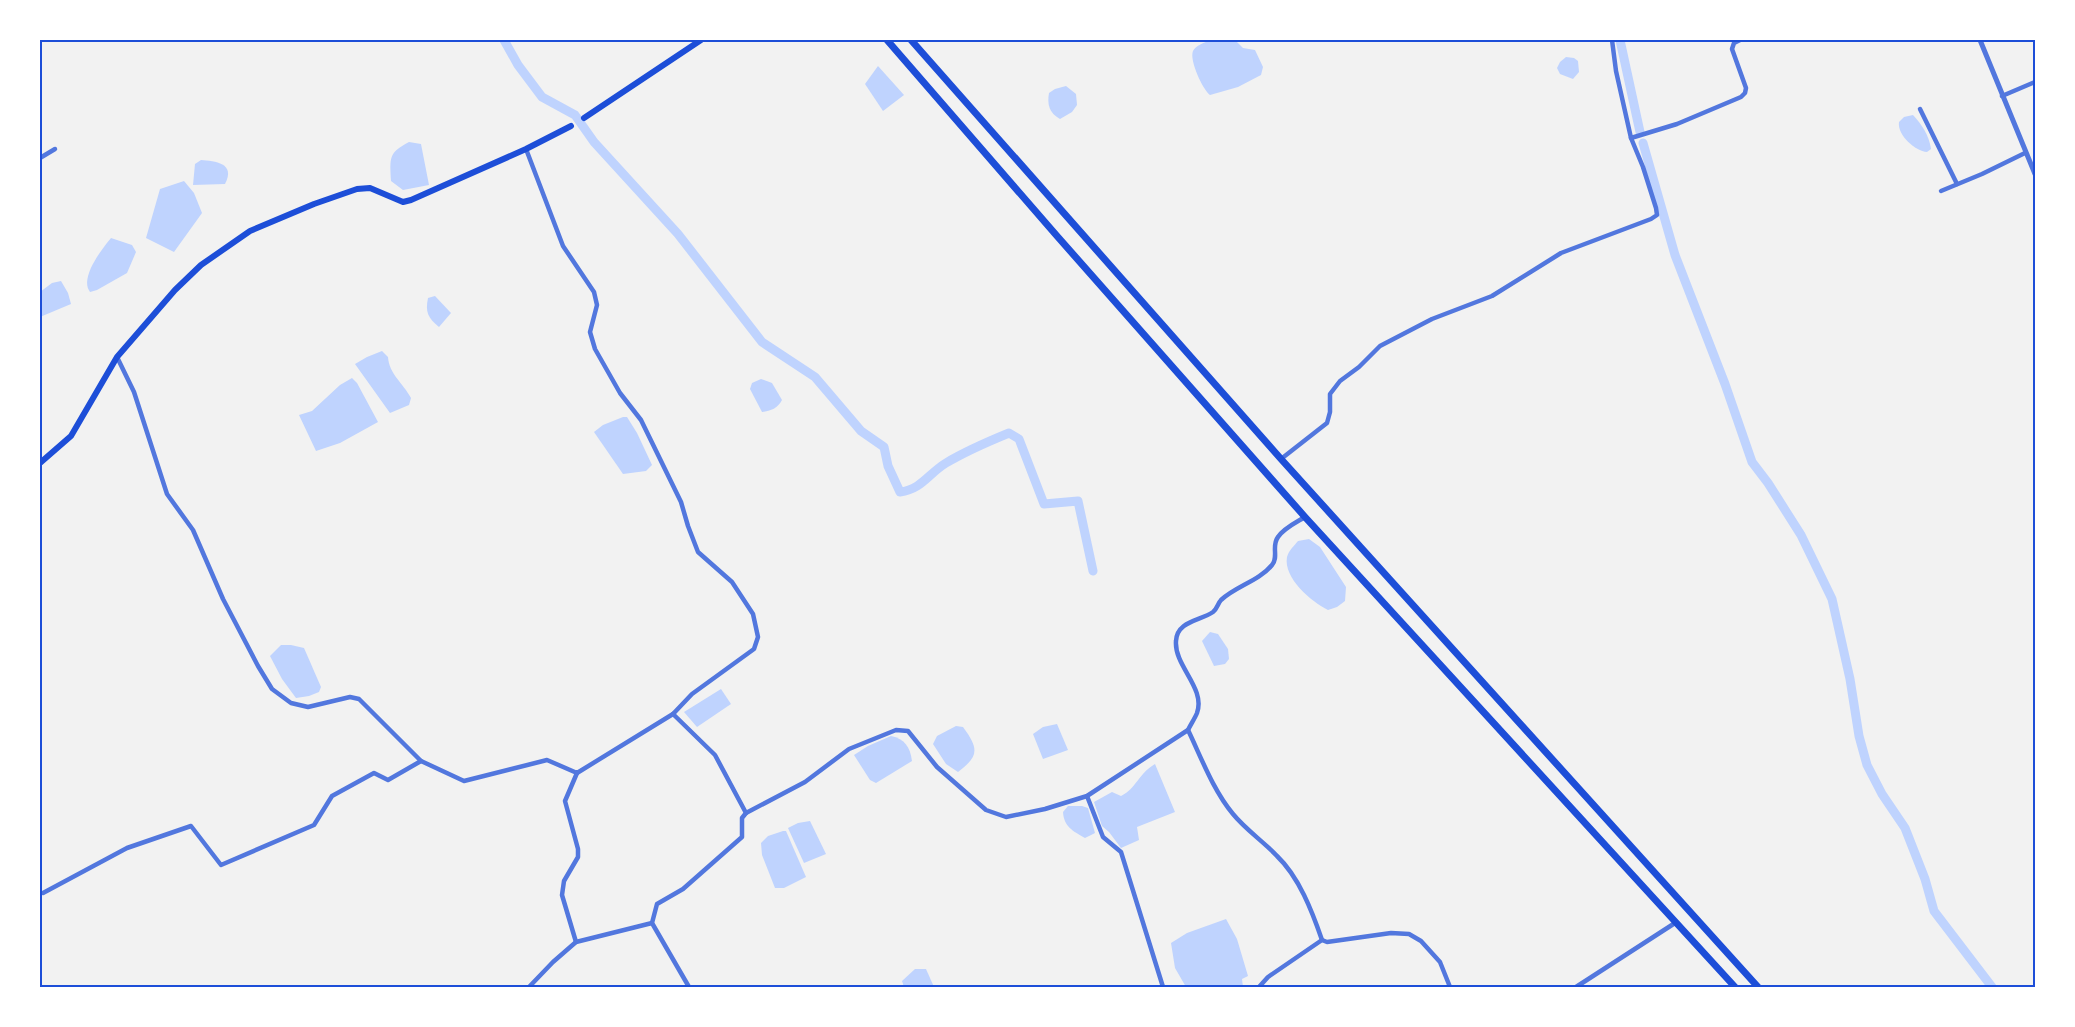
<svg xmlns="http://www.w3.org/2000/svg" width="2075" height="1027" font-family="Cabin,sans-serif">
<style>
.water{fill:#bfd3fe}
.lines{fill:none;stroke-linecap:round;stroke-linejoin:round}
.canal{stroke:#bfd3fe;stroke-width:9}
.minor{stroke:#5277de;stroke-width:4.5}
.tertiary{stroke:#5277de;stroke-width:5}
.secondary{stroke:#1d4ed8;stroke-width:6}
.trunk{stroke:#1d4ed8;stroke-width:7}
.neatline{fill:none;stroke:#1d4ed8;stroke-width:2}
</style>
<rect width="100%" height="100%" fill="#f2f2f2"/>
<g class="water">
<path d="M 1210,40 L 1235,40 L 1243,48 L 1255,50 L 1263,67 L 1261,75 L 1238,87 L 1210,95 C 1203,90 1189,60 1193,51 C 1196,45 1204,43 1210,40 Z"/>
<polygon points="1566,57 1574,58 1578,61 1579,72 1573,79 1560,74 1557,68 1560,62"/>
<polygon points="878,66 904,95 883,111 865,84"/>
<path d="M 1066,86 L 1076,94 L 1077,105 L 1072,112 L 1060,119 C 1049,113 1047,104 1049,93 L 1055,89 Z"/>
<path d="M 1913,115 C 1922,125 1929,135 1931,149 L 1927,152 C 1915,151 1897,135 1899,122 L 1904,117 Z"/>
<path d="M 409,142 L 421,144 L 429,185 L 403,190 L 391,181 C 390,158 388,153 409,142 Z"/>
<path d="M 201,160 C 215,161 236,163 225,184 L 193,185 L 195,164 Z"/>
<polygon points="184,181 194,193 202,213 174,252 146,238 160,189"/>
<path d="M 111,238 L 132,245 L 136,252 L 127,273 L 97,290 L 90,292 C 79,278 102,249 111,238 Z"/>
<polygon points="61,281 68,293 71,304 40,317 40,292 52,283"/>
<path d="M 435,296 L 451,313 L 439,327 C 428,318 425,312 428,298 Z"/>
<path d="M 382,351 L 388,357 C 389,374 403,383 411,398 L 409,405 L 390,413 L 355,364 L 367,357 Z"/>
<polygon points="352,378 357,383 378,422 340,443 316,451 299,415 312,411 340,385"/>
<path d="M 761,379 L 772,383 L 782,400 C 778,408 771,411 762,412 L 750,389 L 752,383 Z"/>
<polygon points="623,417 627,417 637,433 652,465 646,471 623,474 594,432 603,425"/>
<path d="M 1309,539 L 1320,547 L 1346,587 L 1345,601 L 1337,607 L 1328,610 C 1312,602 1283,578 1287,557 C 1289,550 1294,546 1298,541 Z"/>
<polygon points="1210,632 1218,634 1228,649 1229,659 1225,664 1214,666 1202,641"/>
<polygon points="281,645 291,645 304,648 321,687 319,692 309,696 296,698 282,679 270,656"/>
<polygon points="721,689 731,704 697,727 684,712"/>
<polygon points="1057,724 1068,750 1043,759 1033,734 1043,727"/>
<path d="M 956,726 L 963,727 C 979,749 979,756 958,772 L 946,764 L 933,744 L 937,736 Z"/>
<path d="M 891,736 C 905,739 910,747 912,761 L 876,783 L 870,780 L 854,755 L 868,746 Z"/>
<path d="M 1155,764 L 1175,812 L 1137,827 L 1139,840 L 1121,848 L 1109,832 L 1102,826 L 1094,802 L 1112,792 L 1121,796 C 1136,789 1138,774 1155,764 Z"/>
<path d="M 1068,806 L 1082,806 L 1088,808 L 1095,833 L 1085,838 C 1073,831 1064,827 1063,812 Z"/>
<polygon points="810,821 826,854 804,863 788,828 798,823"/>
<polygon points="783,831 786,831 806,877 784,888 775,888 762,855 761,843 768,836"/>
<polygon points="1226,919 1237,939 1248,976 1242,979 1243,987 1186,987 1175,968 1171,943 1187,933"/>
<polygon points="915,969 926,969 934,987 904,987 902,981"/>
</g>
<g class="lines">
<g class="canal">
<path d="M 504,40 L 518,65 L 542,97 L 575,115 L 594,142 L 678,234 L 762,342 L 815,377 L 861,431 L 884,447 L 888,466 L 900,492 C 922,489 928,474 946,463 C 966,451 987,442 1009,433 L 1019,439 L 1044,504 L 1078,501 L 1093,571"/>
<polyline points="1620,40 1640,132"/>
<polyline points="1643,143 1675,255 1725,384 1752,462 1768,483 1801,535 1832,599 1850,679 1859,736 1867,765 1882,794 1905,828 1925,879 1934,911 1992,987"/>
</g>
<g class="minor">
<polyline points="1612,40 1616,71 1631,138 1677,124 1741,97 1745,93 1746,88 1732,49 1734,43 1740,40"/>
<polyline points="2002,96 2035,82"/>
<polyline points="1920,109 1957,184"/>
<polyline points="40,158 55,149"/>
<polyline points="1941,191 1982,174 2025,153"/>
<polyline points="117,357 134,392 167,494 193,530 223,599 258,666 272,689 291,703 308,707 350,697 359,699 421,761 464,781 547,760 577,773 673,714 692,694 754,649 758,637 753,614 732,582 698,552 688,526 681,502 641,420 620,393 595,349 590,332 597,305 594,292 563,246 526,149"/>
<polyline points="1281,459 1327,423 1330,412 1330,394 1340,381 1359,367 1380,346 1432,319 1492,296 1561,253 1651,219 1657,215 1656,208 1643,167 1631,138"/>
<polyline points="673,714 715,755 746,813"/>
<path d="M 1188,730 C 1201,757 1213,790 1233,814 C 1246,830 1263,841 1277,856 C 1299,877 1312,911 1322,940 L 1327,942 L 1391,933 L 1409,934 L 1421,941 L 1440,962 L 1450,987"/>
<polyline points="1087,796 1103,837 1121,852 1163,987"/>
<polyline points="43,893 127,848 191,826 221,865 314,825 332,796 374,773 388,780 421,761"/>
<polyline points="576,942 562,895 564,881 578,857 578,849 565,801 577,773"/>
<polyline points="529,987 553,962 576,942 652,923"/>
<path d="M 689,987 L 652,923 L 657,904 L 683,889 L 742,837 L 742,818 L 746,813 L 805,782 L 849,749 L 896,730 L 908,731 L 937,767 L 986,810 L 1006,817 L 1045,809 L 1087,796 L 1188,730 C 1191,724 1195,718 1197,713 C 1206,688 1174,666 1176,641 C 1177,621 1200,621 1213,612 C 1217,609 1218,603 1221,600 C 1236,586 1259,581 1272,565 C 1279,557 1271,546 1278,537 C 1284,528 1297,522 1305,517"/>
<polyline points="1259,987 1268,977 1322,940"/>
<polyline points="1576,987 1675,923"/>
</g>
<polyline class="tertiary" points="1980,40 2035,174"/>
<g class="secondary">
<polyline points="584,118 701,40"/>
<polyline points="40,463 71,436 117,357 175,290 201,265 250,231 314,204 357,189 370,188 403,202 411,200 526,149 571,126"/>
</g>
<g class="trunk">
<polyline points="887,40 1057,236 1305,517 1735,987"/>
<polyline points="911,40 1281,459 1758,987"/>
</g>
</g>
<rect width="2075" height="1027" fill="none" stroke="#ffffff" stroke-width="82"/>
<rect x="41" y="41" width="1993" height="945" class="neatline"/>
</svg>
